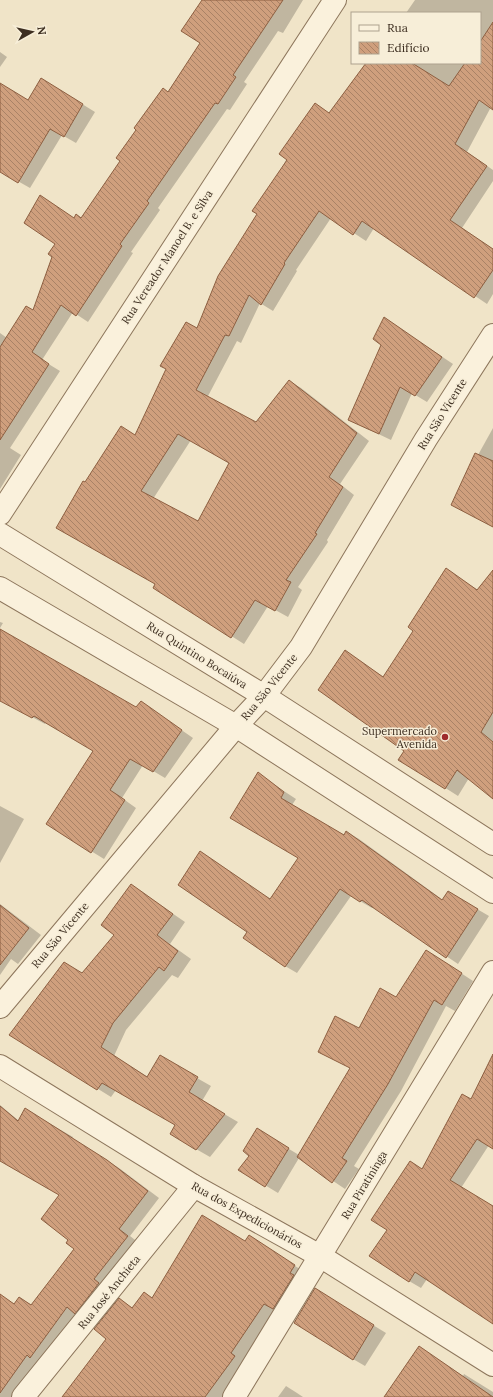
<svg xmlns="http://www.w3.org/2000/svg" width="493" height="1397" font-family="Lora,serif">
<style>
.shadow{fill:#0003;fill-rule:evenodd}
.building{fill:url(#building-back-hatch);stroke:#8d5f41;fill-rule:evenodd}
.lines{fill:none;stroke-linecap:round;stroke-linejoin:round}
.street-casing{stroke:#8d765c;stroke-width:24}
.street{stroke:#faf1dc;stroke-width:22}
.poi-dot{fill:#9e2a2b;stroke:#f7eed8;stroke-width:1.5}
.labels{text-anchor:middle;stroke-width:3;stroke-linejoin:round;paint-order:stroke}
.street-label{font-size:11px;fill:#3d2e20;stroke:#f7eed8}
.poi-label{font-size:11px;fill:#3d2e20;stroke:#f7eed8;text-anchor:end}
</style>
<defs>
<pattern id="building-back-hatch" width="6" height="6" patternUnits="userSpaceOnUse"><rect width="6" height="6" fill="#cf9f7d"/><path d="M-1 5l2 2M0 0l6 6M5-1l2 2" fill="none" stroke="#a98266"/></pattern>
</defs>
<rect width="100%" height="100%" fill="#f0e4c8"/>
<g class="shadow">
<polygon points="203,0 303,0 283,33 278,31 244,82 247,84 230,110 227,109 158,208 160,210 131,252 133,253 88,322 73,312 42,360 60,371 10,448 21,455 0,489 0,333 7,338 34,311 56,244 40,196 74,219 77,215 82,218 201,43"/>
<path d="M 415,0 L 493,0 L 493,109 L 491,107 L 467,152 L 493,170 L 493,181 L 462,228 L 493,249 L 493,294 L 487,304 L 374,228 L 366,241 L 331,218 L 296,270 L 297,271 L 273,311 L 260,303 L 241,343 L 237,341 L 207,398 L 256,423 L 289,381 L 301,388 L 369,441 L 340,484 L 354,495 L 327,540 L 328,542 L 298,587 L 302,590 L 288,617 L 268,606 L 244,644 L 154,587 L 156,584 L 85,484 L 136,436 L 198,330 L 315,104 L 332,116 L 367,63 L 480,63 L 480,13 L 406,13 ZM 191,440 L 231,463 L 199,522 L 153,499 Z"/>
<polygon points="0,52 7,57 0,67"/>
<polygon points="0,84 29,101 53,86 95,112 76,143 62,135 30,188 0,171"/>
<polygon points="384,318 453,364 427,402 412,393 391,440 349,420 383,344"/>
<polygon points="493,428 493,527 478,455"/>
<polygon points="446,570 478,590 493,571 493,798 469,778 458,796 400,759 405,751 345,652 384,677 415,631"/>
<polygon points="0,622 3,623 0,628"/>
<polygon points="0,630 136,709 141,702 193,738 165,778 143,765 122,798 136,808 104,859 47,824 94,750 46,722 45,724 0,700"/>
<polygon points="258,774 296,799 292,805 344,836 347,832 359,839 443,900 448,892 489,916 458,964 373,907 372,908 351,896 297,973 285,966 249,932 212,859 271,900 300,858"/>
<polygon points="0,806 24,819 0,863"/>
<polygon points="131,885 185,922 170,944 191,959 178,978 172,975 126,1030 114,1056 148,1077 160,1057 211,1086 202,1101 238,1122 210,1157 196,1149 176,1125 116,1090 111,1097 10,1034 83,974 116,935"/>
<polygon points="0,904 41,935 18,964 11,959 0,975"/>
<polygon points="438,958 473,981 455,1011 446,1006 401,1091 354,1166 359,1169 345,1189 299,1158 278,1193 240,1170 269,1137 299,1155 351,1068 319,1052 360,1030 397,999"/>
<polygon points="493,1056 493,1148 489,1145 461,1188 493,1207 493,1323 427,1279 421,1288 409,1281 388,1230 423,1170 472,1100"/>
<polygon points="0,1105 19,1121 26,1110 73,1137 72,1139 119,1168 159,1198 130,1236 139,1243 13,1397 0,1397 0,1308 6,1299 15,1304 20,1298 32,1305 75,1249 70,1239 60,1195 0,1160"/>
<polygon points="246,1242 261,1244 306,1273 277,1310 243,1361 246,1363 222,1397 63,1397 108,1338 119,1299 133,1308 145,1293 153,1298"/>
<polygon points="327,1297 386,1333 365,1366 353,1359"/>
<polygon points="419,1347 463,1376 464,1374 493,1392 493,1397 385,1397"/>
<polygon points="286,1386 297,1393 303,1397 278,1397"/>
</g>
<g class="building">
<polygon points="202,0 283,0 233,75 236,77 218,104 215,103 147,201 149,203 120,244 122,246 76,316 61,305 32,352 49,364 0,440 0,347 26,306 33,310 52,257 48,254 55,244 24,223 40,195 74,218 76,214 81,218 120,161 116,158 136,130 134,128 163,88 168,92 200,43 181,31"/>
<path d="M 493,22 L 493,110 L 479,100 L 455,144 L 487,166 L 450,220 L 493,249 L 493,270 L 474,298 L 362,221 L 353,235 L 319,211 L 284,263 L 285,264 L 261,305 L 249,295 L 229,336 L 225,335 L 196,390 L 256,422 L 289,380 L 357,433 L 329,477 L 343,487 L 315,533 L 317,534 L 286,580 L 291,582 L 275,611 L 255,600 L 231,638 L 153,588 L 155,584 L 56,528 L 83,481 L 85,482 L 121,426 L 135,435 L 166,369 L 160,366 L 186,322 L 197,328 L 218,276 L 257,214 L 252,211 L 287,160 L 279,154 L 315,103 L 329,113 L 366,63 L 412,63 L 449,86 L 465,63 L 480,63 L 480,42 ZM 178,434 L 229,463 L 198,521 L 141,491 Z"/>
<polygon points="41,78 83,104 64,137 50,129 18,183 0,172 0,83 28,100"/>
<polygon points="384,317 442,357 415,396 400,387 379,434 348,420 381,345 373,339"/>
<polygon points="475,453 493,461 493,527 451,505"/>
<polygon points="446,568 477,590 493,570 493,712 481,732 493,742 493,799 457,770 445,789 398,760 404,751 318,690 345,650 383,677 413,631 408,627"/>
<polygon points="0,629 136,707 141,701 182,730 153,772 130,759 110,790 125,800 91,853 46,824 93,751 34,716 32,718 0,701"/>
<polygon points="258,772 284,792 281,798 344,835 346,831 442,900 448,891 478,909 446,958 362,900 360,902 340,889 285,967 243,938 247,932 178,885 200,851 270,899 298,858 230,818"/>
<polygon points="131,884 173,914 157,935 178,951 164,971 159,967 113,1023 101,1047 147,1077 160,1055 198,1077 189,1092 225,1114 196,1150 170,1134 175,1125 102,1083 97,1090 9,1035 64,962 82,973 114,935 101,925"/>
<polygon points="0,905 29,928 0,965"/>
<polygon points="426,950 462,973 442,1005 434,1000 388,1084 342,1158 347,1161 332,1183 297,1157 350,1068 318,1052 335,1016 359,1028 380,988 396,997"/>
<polygon points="493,1054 493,1149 477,1139 450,1180 493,1206 493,1324 415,1272 409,1282 369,1256 387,1230 371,1220 410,1161 422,1169 462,1094 471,1099"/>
<polygon points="0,1106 18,1121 25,1108 107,1160 148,1191 119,1229 128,1236 94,1279 99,1283 75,1314 67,1307 30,1358 27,1355 0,1393 0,1294 14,1304 19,1297 31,1305 74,1249 66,1243 68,1240 41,1219 59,1195 0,1161"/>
<polygon points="257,1128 289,1148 265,1187 238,1170 249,1156 243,1151"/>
<polygon points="202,1215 245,1241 249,1235 295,1265 290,1273 294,1275 273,1309 264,1304 231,1353 235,1356 205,1397 62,1397 106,1339 94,1329 119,1298 132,1308 144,1292 152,1298"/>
<polygon points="315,1288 374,1325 353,1360 294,1323"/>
<polygon points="419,1346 493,1397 384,1397"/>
</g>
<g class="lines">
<g class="street-casing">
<g id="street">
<polyline points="0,514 335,0"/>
<polyline points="0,534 264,696 493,844"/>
<polyline points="0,588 236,726 493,892"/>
<polyline points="0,1007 236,726 264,696 301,647 426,439 493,335"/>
<polyline points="0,1066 194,1186 320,1256 493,1365"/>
<polyline points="23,1397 194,1186"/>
<polyline points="234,1397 493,972"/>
</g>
</g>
<use href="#street" class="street"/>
</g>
<circle class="poi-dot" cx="445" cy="737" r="4"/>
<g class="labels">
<g class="street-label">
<text transform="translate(167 257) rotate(-57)" y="4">Rua Vereador Manoel B. e Silva</text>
<text transform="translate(442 414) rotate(-58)" y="4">Rua São Vicente</text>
<text transform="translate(197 655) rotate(32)" y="4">Rua Quintino Bocaiúva</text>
<text transform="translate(269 687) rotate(-51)" y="4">Rua São Vicente</text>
<text transform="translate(60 935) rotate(-50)" y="4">Rua São Vicente</text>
<text transform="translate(364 1185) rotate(-59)" y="4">Rua Piratininga</text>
<text transform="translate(247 1215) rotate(29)" y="4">Rua dos Expedicionários</text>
<text transform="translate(109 1292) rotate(-51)" y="4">Rua José Anchieta</text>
</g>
<g class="poi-label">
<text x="437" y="735">Supermercado<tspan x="437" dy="13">Avenida</tspan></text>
</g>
</g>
<rect x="351" y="12" width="130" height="52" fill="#f7eed8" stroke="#ada18e"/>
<rect x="359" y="25" width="20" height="6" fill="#faf1dc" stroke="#ada18e"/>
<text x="387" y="32" font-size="12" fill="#3d2e20">Rua</text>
<rect x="359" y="42" width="20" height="12" fill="url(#building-back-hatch)" stroke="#ada18e"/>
<text x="387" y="52" font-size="12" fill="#3d2e20">Edifício</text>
<g transform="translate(32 32) rotate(82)" stroke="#f7eed8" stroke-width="3" paint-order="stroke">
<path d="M0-3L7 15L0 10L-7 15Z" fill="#3d2e20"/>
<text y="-6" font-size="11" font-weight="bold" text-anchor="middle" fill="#3d2e20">N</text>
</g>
</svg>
